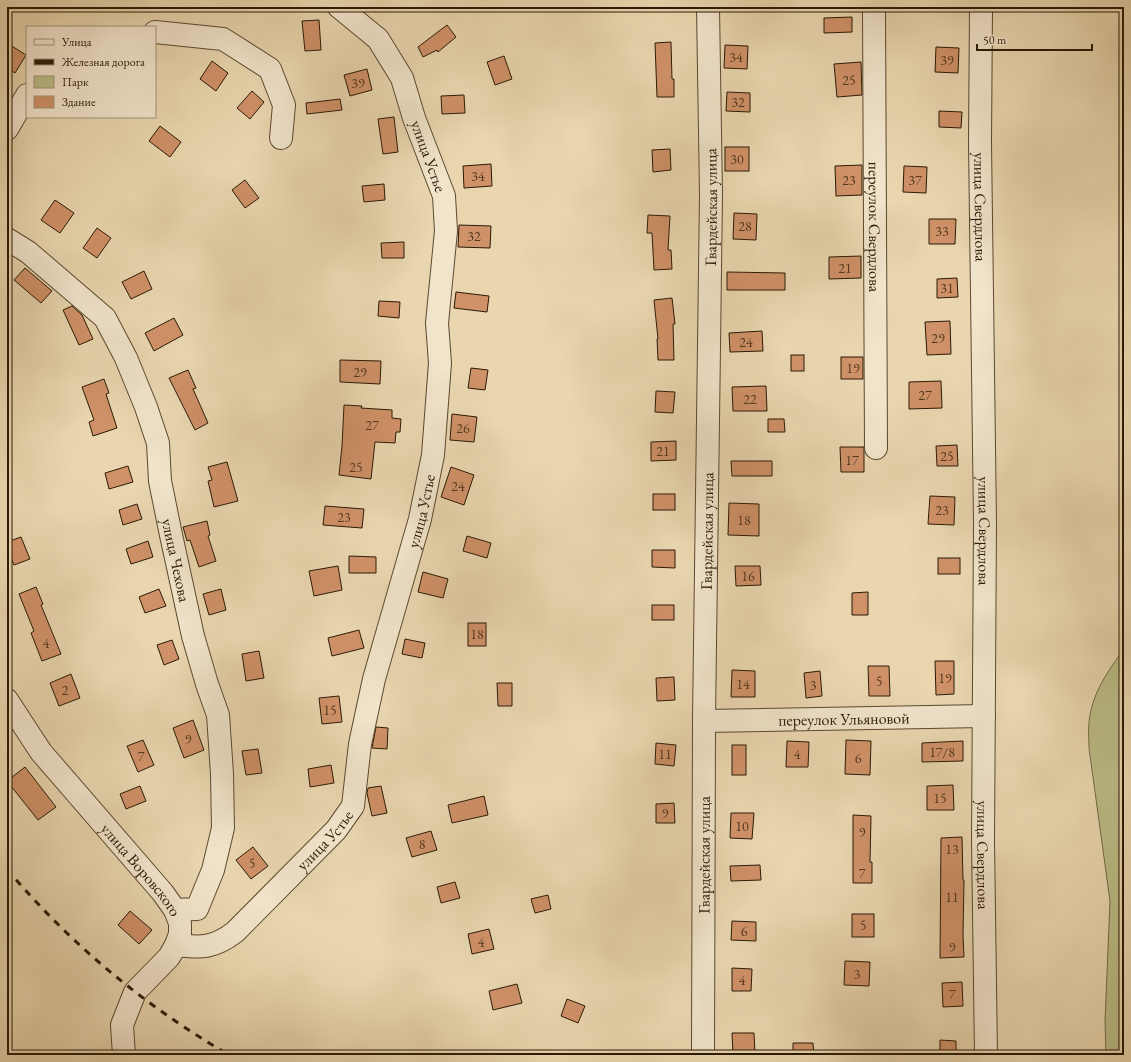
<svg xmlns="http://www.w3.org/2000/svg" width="1131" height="1062" font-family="'EB Garamond',serif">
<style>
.green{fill:#bbbc87;stroke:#726b46}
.building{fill:#cf9168;stroke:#2a1a06}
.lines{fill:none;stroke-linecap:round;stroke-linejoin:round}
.minor-casing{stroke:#5a4930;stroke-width:24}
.minor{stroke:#f1e4cb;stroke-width:22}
.rail{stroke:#2a1a06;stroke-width:3;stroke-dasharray:7 7;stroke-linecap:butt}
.labels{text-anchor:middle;stroke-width:3;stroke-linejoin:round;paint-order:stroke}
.number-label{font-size:14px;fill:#53381e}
.street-label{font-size:16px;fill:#2a1a06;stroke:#f1e4cb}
</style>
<rect width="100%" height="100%" fill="#e9d6af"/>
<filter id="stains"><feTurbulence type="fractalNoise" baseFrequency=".005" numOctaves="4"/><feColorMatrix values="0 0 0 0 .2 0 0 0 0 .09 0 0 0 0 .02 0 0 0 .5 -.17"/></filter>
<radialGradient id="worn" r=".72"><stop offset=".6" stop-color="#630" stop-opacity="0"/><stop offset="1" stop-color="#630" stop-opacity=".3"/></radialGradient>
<path class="green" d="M 1124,652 L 1124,1055 L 1106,1055 L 1105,1022 L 1110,901 L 1089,748 C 1089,740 1088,731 1089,723 C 1091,696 1106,674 1121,653 Z"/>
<g class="building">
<polygon points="852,17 852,32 824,33 824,18"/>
<polygon points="319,20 321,50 305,51 302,21"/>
<polygon points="447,25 456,37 438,52 437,50 423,57 418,47"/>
<polygon points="671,42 672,79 674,79 674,97 657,97 655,43"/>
<polygon points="7,43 26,55 15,73 7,68"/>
<polygon points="725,45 748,46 747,69 724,68"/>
<polygon points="936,47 959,48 958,73 935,72"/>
<polygon points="504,56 512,79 495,85 487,62"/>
<polygon points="212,61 228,73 216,91 200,79"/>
<polygon points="861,62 862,95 837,97 834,64"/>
<polygon points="367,69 372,90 350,96 344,75"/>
<polygon points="252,91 264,102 250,119 237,108"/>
<polygon points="727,92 750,93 750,112 726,111"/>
<polygon points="464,95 465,113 442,114 441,96"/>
<polygon points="340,99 342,110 307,114 306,103"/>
<polygon points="939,111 962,112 961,128 939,127"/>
<polygon points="394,117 398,152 383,154 378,119"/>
<polygon points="160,126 181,142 170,157 149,141"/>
<rect x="725" y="147" width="24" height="24"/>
<polygon points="670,149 671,170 653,172 652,150"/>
<polygon points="491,164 492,186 464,188 463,166"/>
<polygon points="862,165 862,195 836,196 835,166"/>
<polygon points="904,166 927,167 926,193 903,192"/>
<polygon points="245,180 259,198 245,208 232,190"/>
<polygon points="384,184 385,200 364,202 362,186"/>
<polygon points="55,200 74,213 60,233 41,220"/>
<polygon points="734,213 757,214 756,240 733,239"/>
<polygon points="648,215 670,216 668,250 671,250 672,269 654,270 652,233 647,233"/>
<polygon points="929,219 956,219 955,244 929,244"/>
<polygon points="459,225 491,226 490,248 458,247"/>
<polygon points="97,228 111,238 97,258 83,248"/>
<polygon points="404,242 404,258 382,258 381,243"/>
<polygon points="861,256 861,278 829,279 829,257"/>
<polygon points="25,268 52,291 41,303 14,280"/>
<polygon points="144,271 152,289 131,299 122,282"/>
<polygon points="727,272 785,273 785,290 727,290"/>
<polygon points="957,278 958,297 937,298 937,279"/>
<polygon points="456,292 489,296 487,312 454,308"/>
<polygon points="672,298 675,324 673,324 674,360 658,360 657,339 658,339 654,300"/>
<polygon points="379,301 400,302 399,318 378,316"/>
<polygon points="72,306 82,315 93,339 79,345 63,310"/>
<polygon points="174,318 183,335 154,351 145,333"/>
<polygon points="950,321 951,354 927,355 925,322"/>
<polygon points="762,331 763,351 730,352 729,333"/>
<rect x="791" y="355" width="13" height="16"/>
<rect x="841" y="357" width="22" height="22"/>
<polygon points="340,360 381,361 380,384 340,382"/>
<polygon points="471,368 488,370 485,390 468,388"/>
<polygon points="188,370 196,388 193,389 208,423 195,430 169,378"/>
<polygon points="104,379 109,393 106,394 117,428 93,436 89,422 94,420 82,387"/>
<polygon points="941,381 942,408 909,409 909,382"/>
<polygon points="766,386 767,411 733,411 732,387"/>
<polygon points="656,391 675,392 673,413 655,412"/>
<polygon points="344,405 362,406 361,408 392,410 392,418 401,419 400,432 396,432 395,443 375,442 371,479 339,475 342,446"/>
<polygon points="452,414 477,417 474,442 450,440"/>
<polygon points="768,419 784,419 785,432 768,432"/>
<polygon points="676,441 676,460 651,461 651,442"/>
<polygon points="957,445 958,466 937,466 936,446"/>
<polygon points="840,447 864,447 864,472 841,472"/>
<polygon points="731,461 772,461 772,476 732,476"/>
<polygon points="227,462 238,501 214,507 208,481 212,480 208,467"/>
<polygon points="128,466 133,482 109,489 105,473"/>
<polygon points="451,467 474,475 464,505 441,497"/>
<rect x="653" y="494" width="22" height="16"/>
<polygon points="930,496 955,497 954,525 928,524"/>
<polygon points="729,503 759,504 759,536 728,535"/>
<polygon points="137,504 142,519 123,525 119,510"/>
<polygon points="325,506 364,509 362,528 323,525"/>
<polygon points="207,521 210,535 208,536 216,561 199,567 190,540 187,541 183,527"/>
<polygon points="467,536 491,543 487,558 463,551"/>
<polygon points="21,537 30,559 14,565 7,548 7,542"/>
<polygon points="148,541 153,557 131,564 126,549"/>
<polygon points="652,550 675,550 675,568 652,567"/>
<polygon points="349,556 376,557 376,573 349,573"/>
<rect x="938" y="558" width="22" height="16"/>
<polygon points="338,566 342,590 314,596 309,571"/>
<polygon points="735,566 760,566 761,585 736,586"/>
<polygon points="423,572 448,579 443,598 418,592"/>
<polygon points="36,587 43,604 41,605 61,654 42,661 31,633 34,631 19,594"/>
<polygon points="159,589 166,606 145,613 139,597"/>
<polygon points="221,589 226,610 209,615 203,594"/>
<polygon points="868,592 868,615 852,615 852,593"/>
<rect x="652" y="605" width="22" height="15"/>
<rect x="468" y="623" width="18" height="23"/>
<polygon points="359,630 364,648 332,656 328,638"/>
<polygon points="405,639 425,643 422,658 402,654"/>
<polygon points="172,640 179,659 164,665 157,645"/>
<polygon points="259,651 264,678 246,681 242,654"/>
<polygon points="935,661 954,661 954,694 936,695"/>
<polygon points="868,666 889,666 890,696 869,696"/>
<polygon points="732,670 755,671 755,697 731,697"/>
<polygon points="820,671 822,696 806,698 804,673"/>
<polygon points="71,674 80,698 59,706 50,683"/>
<polygon points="674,677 675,700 657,701 656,678"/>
<polygon points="497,683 512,683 512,706 498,706"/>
<polygon points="339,696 342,722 322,724 319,698"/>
<polygon points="193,720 204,750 184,758 173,728"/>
<polygon points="376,727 388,728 387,749 372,748"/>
<polygon points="143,740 154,765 138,772 127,746"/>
<polygon points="846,740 871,741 870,775 845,774"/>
<polygon points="787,741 809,742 808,767 786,767"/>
<polygon points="963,741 963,761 922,762 922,743"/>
<polygon points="656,743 676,745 674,766 655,764"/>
<rect x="732" y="745" width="14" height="30"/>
<polygon points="258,749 262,773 246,775 242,751"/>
<polygon points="331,765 334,783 310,787 308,769"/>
<polygon points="25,767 56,807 38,820 7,781"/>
<polygon points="953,785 954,810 927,810 927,786"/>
<polygon points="140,786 146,801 126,809 120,794"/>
<polygon points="381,786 387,813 372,816 367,793 368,788"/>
<polygon points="484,796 488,815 452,823 448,805"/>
<polygon points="674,803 675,823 656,823 656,804"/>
<polygon points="731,813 754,813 752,839 730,838"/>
<polygon points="853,815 871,816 870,862 872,862 872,883 853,883"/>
<polygon points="431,831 437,850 412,857 406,838"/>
<polygon points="962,837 963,880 964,880 963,935 964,957 940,958 941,838"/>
<polygon points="253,847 268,866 251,879 236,860"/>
<polygon points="760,865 761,880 731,881 730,866"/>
<polygon points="455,882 460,898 441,903 437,887"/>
<polygon points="548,895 551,909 535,913 531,899"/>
<polygon points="130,911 152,930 139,944 118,925"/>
<rect x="852" y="914" width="22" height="23"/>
<polygon points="732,921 756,922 756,941 731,940"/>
<polygon points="489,929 494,949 472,954 468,934"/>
<polygon points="845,961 870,962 869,986 844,985"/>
<polygon points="732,968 752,969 751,991 732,991"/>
<polygon points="962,982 963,1006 943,1007 942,983"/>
<polygon points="517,984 522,1003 493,1010 489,991"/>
<polygon points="567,999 585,1006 578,1023 561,1016"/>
<polygon points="732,1033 754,1033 755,1055 733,1055"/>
<polygon points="940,1040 956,1041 956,1055 940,1055"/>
<polygon points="793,1043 813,1043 814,1055 793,1055"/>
</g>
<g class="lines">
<g class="minor-casing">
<g id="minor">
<path id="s1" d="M 874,7 L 876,448"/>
<path id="s2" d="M 981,7 L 980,142 L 985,523 L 983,841 L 986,1055"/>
<polyline points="155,32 223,39 270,69 284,105 281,138"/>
<polyline points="7,129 27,95"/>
<path id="s3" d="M 7,239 L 28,252 L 105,318 L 126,358 L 146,407 L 158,443 L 160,481 L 171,535 L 193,636 L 207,684 L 218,715 L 222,774 L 223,828 L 213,870 L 197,909 L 175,910"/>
<path id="s4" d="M 7,700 L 41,752 L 163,893 L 175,910 L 180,923 L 180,934 L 176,945 L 169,957 L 135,992 L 122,1025 L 124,1055"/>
<path id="s5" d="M 704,721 L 984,716"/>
<path id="s6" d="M 176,945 C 202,948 214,948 235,932 L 336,830 L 353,806 L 360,744 L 374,679 L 420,519 L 433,455 L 440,363 L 437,323 L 446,231 L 444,196 L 414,118 L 402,78 L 378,39 L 339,7"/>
<path id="s7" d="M 703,1055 L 704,721 L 711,195 L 708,7"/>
</g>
</g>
<use href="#minor" class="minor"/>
<path class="rail" d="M 7,869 C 70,944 145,1006 229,1055"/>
</g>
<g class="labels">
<g class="number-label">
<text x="736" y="62">34</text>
<text x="947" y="65">39</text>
<text x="849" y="85">25</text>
<text x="358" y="88">39</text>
<text x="738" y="107">32</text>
<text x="737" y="164">30</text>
<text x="478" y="181">34</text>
<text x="849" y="185">23</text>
<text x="915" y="185">37</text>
<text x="745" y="231">28</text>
<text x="942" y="236">33</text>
<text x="474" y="241">32</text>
<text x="845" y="273">21</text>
<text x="947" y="293">31</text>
<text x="938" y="343">29</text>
<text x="746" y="347">24</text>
<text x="853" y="373">19</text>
<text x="360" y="377">29</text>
<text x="925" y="400">27</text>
<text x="750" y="404">22</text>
<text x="372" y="430">27</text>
<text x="463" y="433">26</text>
<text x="663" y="456">21</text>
<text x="947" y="461">25</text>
<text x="852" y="465">17</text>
<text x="356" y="472">25</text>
<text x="458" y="491">24</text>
<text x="942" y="515">23</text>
<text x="344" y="522">23</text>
<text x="744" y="525">18</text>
<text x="748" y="581">16</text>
<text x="477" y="639">18</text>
<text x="46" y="648">4</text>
<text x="945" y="683">19</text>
<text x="879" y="686">5</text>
<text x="743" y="689">14</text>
<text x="813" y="690">3</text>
<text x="65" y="695">2</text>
<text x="330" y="715">15</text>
<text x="188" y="744">9</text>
<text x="942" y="757">17/8</text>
<text x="665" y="759">11</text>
<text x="797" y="759">4</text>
<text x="141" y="761">7</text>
<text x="858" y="763">6</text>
<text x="940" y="803">15</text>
<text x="665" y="818">9</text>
<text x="742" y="831">10</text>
<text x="862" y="837">9</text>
<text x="422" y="849">8</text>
<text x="952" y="854">13</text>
<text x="252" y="868">5</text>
<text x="862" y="878">7</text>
<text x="952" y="902">11</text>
<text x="863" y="930">5</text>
<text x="744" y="936">6</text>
<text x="481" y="947">4</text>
<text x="952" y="952">9</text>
<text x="857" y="979">3</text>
<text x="742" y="985">4</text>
<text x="952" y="999">7</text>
</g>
<g class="street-label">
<text transform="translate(429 156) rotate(70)" y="6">улица Устье</text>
<text dy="6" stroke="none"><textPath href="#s7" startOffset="848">Гвардейская улица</textPath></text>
<text dy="6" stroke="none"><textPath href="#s2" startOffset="200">улица Свердлова</textPath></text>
<text dy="6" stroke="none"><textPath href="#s1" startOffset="220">переулок Свердлова</textPath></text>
<text dy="6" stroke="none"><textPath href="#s6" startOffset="539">улица Устье</textPath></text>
<text dy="6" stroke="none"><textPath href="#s7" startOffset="524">Гвардейская улица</textPath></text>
<text dy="6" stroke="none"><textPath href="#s2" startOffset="524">улица Свердлова</textPath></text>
<text dy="6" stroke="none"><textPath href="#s3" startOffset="381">улица Чехова</textPath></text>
<text dy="6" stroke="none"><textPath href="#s5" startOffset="140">переулок Ульяновой</textPath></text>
<text dy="6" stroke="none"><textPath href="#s6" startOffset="191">улица Устье</textPath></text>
<text dy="6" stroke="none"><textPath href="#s7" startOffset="200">Гвардейская улица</textPath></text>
<text dy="6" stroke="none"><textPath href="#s2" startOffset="848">улица Свердлова</textPath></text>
<text dy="6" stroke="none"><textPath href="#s4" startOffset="217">улица Воровского</textPath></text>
</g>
</g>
<rect width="1131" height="1062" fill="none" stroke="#e9d6af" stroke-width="24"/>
<rect x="8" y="8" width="1115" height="1046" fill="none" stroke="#2a1a06" stroke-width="2"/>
<rect x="12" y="12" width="1107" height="1038" fill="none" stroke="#2a1a06"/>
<rect x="26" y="26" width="130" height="92" fill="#f1e4cb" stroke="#a1937c"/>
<rect x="34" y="39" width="20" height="6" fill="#f1e4cb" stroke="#a1937c"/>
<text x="62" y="46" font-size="12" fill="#2a1a06">Улица</text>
<rect x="34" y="59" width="20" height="6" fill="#2a1a06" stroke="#a1937c"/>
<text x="62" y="66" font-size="12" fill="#2a1a06">Железная дорога</text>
<rect x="34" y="76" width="20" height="12" fill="#bbbc87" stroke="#a1937c"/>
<text x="62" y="86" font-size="12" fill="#2a1a06">Парк</text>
<rect x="34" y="96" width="20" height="12" fill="#cf9168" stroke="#a1937c"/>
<text x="62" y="106" font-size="12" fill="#2a1a06">Здание</text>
<path d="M977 44v6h115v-6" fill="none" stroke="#2a1a06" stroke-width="2"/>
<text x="983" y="44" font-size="12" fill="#2a1a06" stroke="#f1e4cb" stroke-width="3" paint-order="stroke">50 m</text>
<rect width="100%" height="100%" filter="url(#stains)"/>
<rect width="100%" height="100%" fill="url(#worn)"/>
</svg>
